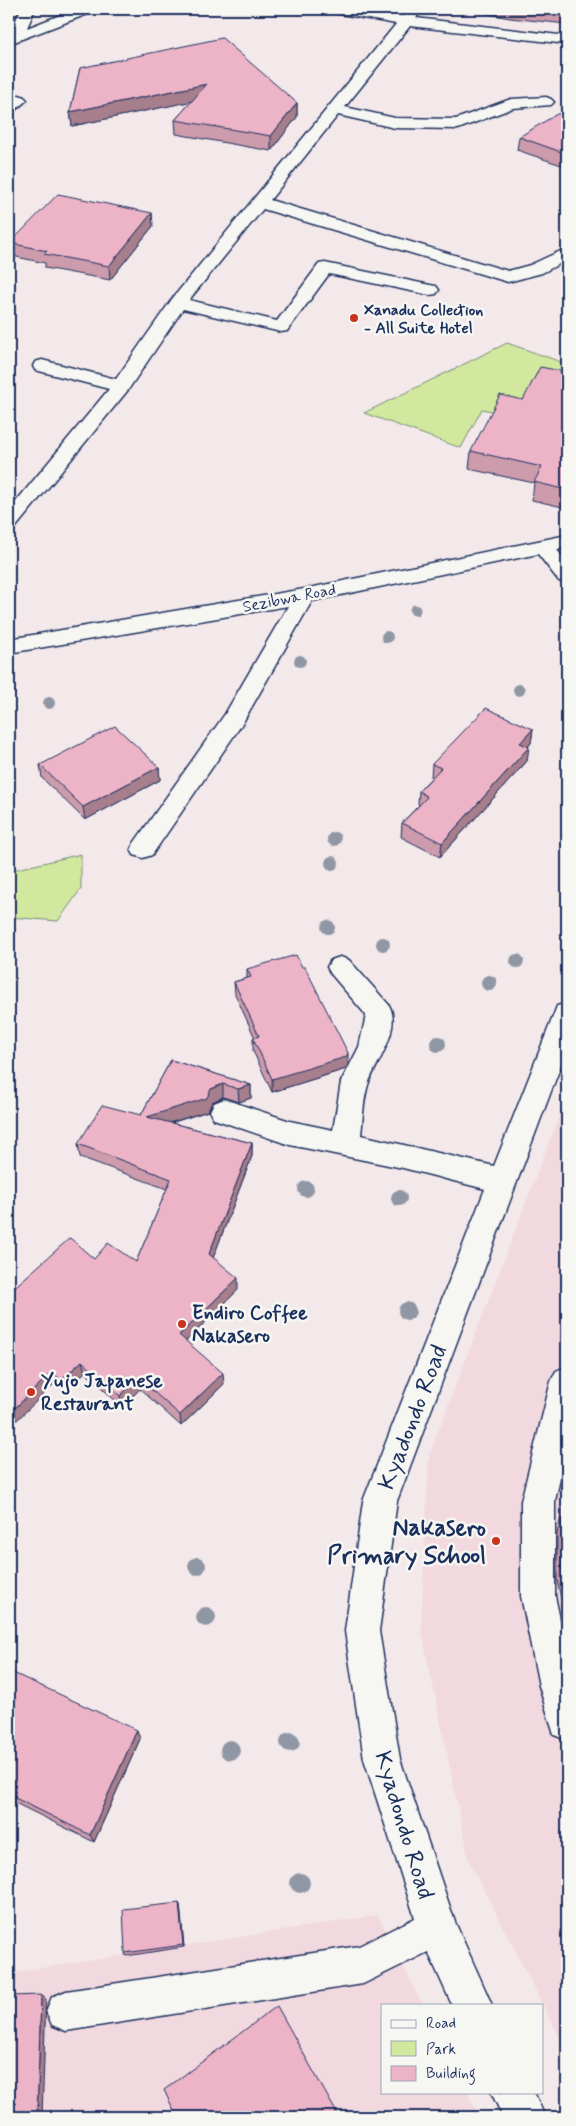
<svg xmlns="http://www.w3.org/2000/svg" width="576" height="2126" font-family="Mynerve,sans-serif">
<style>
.built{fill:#f2d9e0}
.green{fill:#d1e89e;stroke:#768c7e}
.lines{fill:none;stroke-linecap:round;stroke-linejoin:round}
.minor-casing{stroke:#1b2f5e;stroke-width:3}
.minor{fill:#f6f6f2;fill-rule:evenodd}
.tree{fill:#9097a4}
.wall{fill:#cc9bac;stroke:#1b2f5e}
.shaded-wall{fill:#a67e8c;stroke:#1b2f5e}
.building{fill:#edb4c8;stroke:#1b2f5e}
.poi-dot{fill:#c8321e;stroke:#f6f6f2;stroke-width:2}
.labels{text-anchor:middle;stroke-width:5;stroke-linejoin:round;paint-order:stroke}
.far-poi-label{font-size:16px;font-weight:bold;fill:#1b2f5e;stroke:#f6f6f2;text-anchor:start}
.far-street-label{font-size:16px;fill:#1b2f5e;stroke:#f6f6f2}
.poi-label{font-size:20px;font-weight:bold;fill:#1b2f5e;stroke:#f6f6f2;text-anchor:start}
.near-street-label{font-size:24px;fill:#1b2f5e;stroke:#f6f6f2}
.near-poi-label{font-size:24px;font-weight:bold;fill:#1b2f5e;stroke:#f6f6f2;text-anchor:end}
</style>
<rect width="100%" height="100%" fill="#f4e9ea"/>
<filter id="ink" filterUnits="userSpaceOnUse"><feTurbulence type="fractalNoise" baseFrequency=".02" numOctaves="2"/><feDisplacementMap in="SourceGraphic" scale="10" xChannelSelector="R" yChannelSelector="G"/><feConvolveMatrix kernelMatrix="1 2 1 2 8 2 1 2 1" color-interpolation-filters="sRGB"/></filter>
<g filter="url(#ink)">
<g class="built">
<polygon points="567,1095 567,2052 469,1861 421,1628 429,1455"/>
<polygon points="378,1915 423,2005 382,2005 382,2092 467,2092 479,2117 9,2117 9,1973"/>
</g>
<g class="green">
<polygon points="507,343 567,364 567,387 521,417 482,409 461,448 364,413"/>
<polygon points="81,854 81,889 58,921 9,917 9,871"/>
</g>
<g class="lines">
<g class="minor-casing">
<g id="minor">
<polygon points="21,9 35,9 27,28 76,9 95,9 93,12 9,44 9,35"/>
<polygon points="328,9 358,9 403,16 409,9 423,9 416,18 567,36 567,44 410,26 345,107 395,118 456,119 511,99 546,97 551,99 554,102 551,105 513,108 458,129 395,128 338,115 270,200 508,271 530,265 567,248 567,260 542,273 508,282 263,209 189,300 277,321 319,264 325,263 430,285 436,286 439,290 436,294 430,295 329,274 287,331 281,332 183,309 128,390 16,527 9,529 9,510 109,389 35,370 33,366 35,362 42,360 116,379 172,299 326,110 328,106 330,105 396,24 335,13 330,12"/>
<polygon points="19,95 24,97 27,100 14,111 9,113 9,101"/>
<polygon points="567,535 567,547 557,550 567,562 567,583 559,581 538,554 312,601 242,724 152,855 143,858 134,855 131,849 134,843 225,714 288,606 9,653 9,639 304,589"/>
<path d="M 340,957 L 349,960 L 389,1005 C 402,1029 377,1061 369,1082 C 363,1098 363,1118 361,1135 L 494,1166 L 554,1014 L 557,1006 L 567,1003 L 567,1049 L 397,1501 L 379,1631 L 400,1759 L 455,1922 L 492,2005 L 452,2005 L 428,1952 L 363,1984 L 66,2031 L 52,2025 L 46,2011 L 52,1997 L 66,1991 L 359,1946 L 415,1918 L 364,1759 L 345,1631 L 363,1501 L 485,1189 L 403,1168 L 290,1145 L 214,1119 L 210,1111 L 214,1103 L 224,1099 L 290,1121 L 333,1130 L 341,1082 L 359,1047 L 366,1015 L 331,974 L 327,967 L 331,960 Z"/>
<polygon points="567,1366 567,1447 555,1501 555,1596 567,1652 567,1740 554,1735 539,1686 521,1596 521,1501 551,1381 556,1371"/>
<polygon points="491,2092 534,2092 545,2117 503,2117"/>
</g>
</g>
<use href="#minor" class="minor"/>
</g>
<g class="tree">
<circle cx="415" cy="610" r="5.5"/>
<circle cx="387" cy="637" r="6"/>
<circle cx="300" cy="661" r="6"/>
<circle cx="519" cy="690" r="6"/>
<circle cx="49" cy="703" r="6"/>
<circle cx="334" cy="839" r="7"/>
<circle cx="332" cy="863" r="7"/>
<circle cx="328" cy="927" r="7"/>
<circle cx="383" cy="944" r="7"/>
<circle cx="517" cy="961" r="7"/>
<circle cx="489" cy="983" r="8"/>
<circle cx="438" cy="1044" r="8"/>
<circle cx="306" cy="1189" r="8"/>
<circle cx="399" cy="1198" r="8"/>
<circle cx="407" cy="1311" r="9"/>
<circle cx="197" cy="1566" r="9"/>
<circle cx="206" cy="1617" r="10"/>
<circle cx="290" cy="1742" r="10"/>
<circle cx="230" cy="1750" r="10"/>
<circle cx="300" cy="1883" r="10"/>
</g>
<g class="wall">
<polygon points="471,9 567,9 567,24 510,18 471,11"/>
<polygon points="80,68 297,103 297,117 271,151 176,134 175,120 192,101 72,126 70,112"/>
<polygon points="567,113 567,167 517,150 519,137"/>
<polygon points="152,213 153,226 110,280 45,268 45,263 12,256 10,243"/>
<polygon points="567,372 567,508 532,500 534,483 469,469 471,451 523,400"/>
<polygon points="533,729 531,743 528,747 527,761 440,857 401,837 402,823 419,805 418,804 419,791 432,777 431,777 432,764"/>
<polygon points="40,765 159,767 160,780 85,820 42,778"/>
<polygon points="247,969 348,1065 346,1069 272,1092 253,1051 253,1038 255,1038 235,994 234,982 247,978"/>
<polygon points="171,1060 251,1085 251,1098 239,1102 223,1097 212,1102 208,1111 171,1123 252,1143 252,1156 213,1258 238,1290 186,1341 224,1384 181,1426 140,1389 122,1407 85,1372 64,1391 55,1383 9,1295 9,1292 94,1259 136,1262 167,1189 80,1157 78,1144 141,1115"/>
<polygon points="567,1491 567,1626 557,1580 557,1534"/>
<polygon points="9,1671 140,1739 94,1842 9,1800"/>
<polygon points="180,1905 184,1947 126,1956 125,1953"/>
</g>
<g class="shaded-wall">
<polygon points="207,84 208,98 72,126 70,112"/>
<polygon points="297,103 297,117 271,151 271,136"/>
<polygon points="152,213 153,226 110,280 109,266"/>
<polygon points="533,729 531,743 518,757 520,743"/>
<polygon points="529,747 527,761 440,857 442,843"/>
<polygon points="159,767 160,780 85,820 83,807"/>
<polygon points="348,1053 348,1065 346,1069 272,1092 272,1079"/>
<polygon points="223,1084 223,1097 212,1102 208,1111 149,1129 147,1117"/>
<polygon points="251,1085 251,1098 239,1102 238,1089"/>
<polygon points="252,1143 252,1156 210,1266 209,1254"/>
<polygon points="238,1278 238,1290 180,1347 179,1335"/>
<polygon points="82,1361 85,1372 64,1391 61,1380"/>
<polygon points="52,1372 55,1383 9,1428 9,1414"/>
<polygon points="223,1373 224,1384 181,1426 180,1415"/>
<polygon points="138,1378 140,1389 122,1407 120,1396"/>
<polygon points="137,1730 140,1739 94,1842 90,1835"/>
<polygon points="179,1903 180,1905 184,1947 183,1945"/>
<polygon points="41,1995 46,1999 42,2117 37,2117"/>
</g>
<g class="building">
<polygon points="222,38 297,103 271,136 175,120 207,84 70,112 80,68"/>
<polygon points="567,113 567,154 519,137 557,114"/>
<polygon points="58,194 152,213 109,266 44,254 47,251 10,243"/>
<polygon points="540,367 567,372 567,490 534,482 542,467 471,451 500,395 523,400"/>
<polygon points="486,708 533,729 520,743 529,747 442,843 402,823 427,797 419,791 441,768 432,764"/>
<polygon points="115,726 159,767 83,807 40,765"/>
<polygon points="296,955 302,967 305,967 348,1053 346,1057 272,1079 253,1038 259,1036 234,982 251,977 247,969"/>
<polygon points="171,1060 251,1085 238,1089 223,1084 211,1089 207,1098 147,1117 252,1143 209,1254 238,1278 179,1335 223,1373 180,1415 138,1378 120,1396 82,1361 61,1380 52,1372 9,1414 9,1297 11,1295 9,1292 70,1238 94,1259 108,1243 136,1262 171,1179 78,1144 102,1105 141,1115"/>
<polygon points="567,1499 567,1594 562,1569 562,1522"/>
<polygon points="9,1671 137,1730 90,1835 9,1795"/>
<polygon points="179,1903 183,1945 125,1953 123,1909"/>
<polygon points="41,1995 37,2117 9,2117 9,1996"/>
<polygon points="277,2006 339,2117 177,2117 164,2090"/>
</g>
</g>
<g class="poi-dot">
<circle cx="354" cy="318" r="5"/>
<circle cx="182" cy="1324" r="5"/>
<circle cx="31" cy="1392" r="5"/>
<circle cx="496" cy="1541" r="5"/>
</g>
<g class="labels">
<g class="far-poi-label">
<text x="364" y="315">Xanadu Collection<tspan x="364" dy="18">- All Suite Hotel</tspan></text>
</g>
<g class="far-street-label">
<text transform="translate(289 597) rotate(-11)" y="6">Sezibwa Road</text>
</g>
<g class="poi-label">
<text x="192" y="1319">Endiro Coffee<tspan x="192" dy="23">Nakasero</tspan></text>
<text x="41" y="1387">Yujo Japanese<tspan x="41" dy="23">Restaurant</tspan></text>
</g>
<g class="near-street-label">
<text transform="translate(412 1417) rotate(-69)" y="8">Kyadondo Road</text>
<text transform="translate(405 1825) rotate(73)" y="8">Kyadondo Road</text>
</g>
<g class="near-poi-label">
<text x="486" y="1535">Nakasero<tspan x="486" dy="28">Primary School</tspan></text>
</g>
</g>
<rect width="576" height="2126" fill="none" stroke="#f6f6f2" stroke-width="30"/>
<rect x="15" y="15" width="546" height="2096" fill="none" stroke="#1b2f5e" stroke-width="2" filter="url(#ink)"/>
<rect x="381" y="2004" width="162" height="90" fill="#f6f6f2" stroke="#9ea6b7"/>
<rect x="391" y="2020" width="25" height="8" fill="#f6f6f2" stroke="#9ea6b7"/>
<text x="426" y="2028" font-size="15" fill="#1b2f5e">Road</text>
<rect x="391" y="2041" width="25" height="15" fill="#d1e89e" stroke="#9ea6b7"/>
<text x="426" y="2054" font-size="15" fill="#1b2f5e">Park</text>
<rect x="391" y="2066" width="25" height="15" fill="#edb4c8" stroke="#9ea6b7"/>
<text x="426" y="2078" font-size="15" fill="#1b2f5e">Building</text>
</svg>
